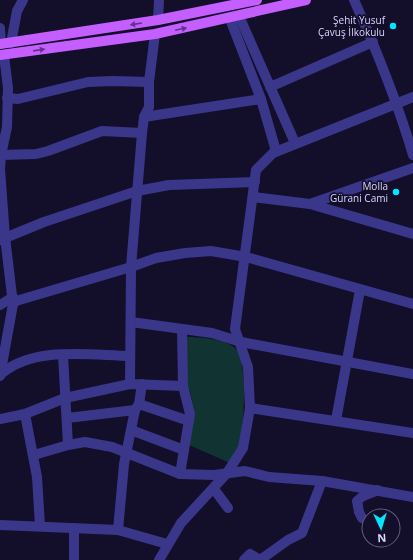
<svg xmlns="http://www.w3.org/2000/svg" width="413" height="560" font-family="'Open Sans',sans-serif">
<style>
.green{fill:#113433}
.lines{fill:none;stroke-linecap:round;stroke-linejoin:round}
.minor{stroke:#3a378b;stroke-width:10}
.major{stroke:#c45eff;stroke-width:10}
.oneway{fill:#63328a}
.poi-dot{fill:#03e4ff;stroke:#130e2a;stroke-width:1.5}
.labels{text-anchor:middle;stroke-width:3.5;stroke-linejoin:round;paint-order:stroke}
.poi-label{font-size:10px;fill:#dcd7ff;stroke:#130e2a;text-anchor:end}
</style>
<rect width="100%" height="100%" fill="#130e2a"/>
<path class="green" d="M 182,336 C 197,338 223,337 235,348 C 249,362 244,428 239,447 C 238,452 233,458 230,463 L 189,445 L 194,410 L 190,391 L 183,383 Z"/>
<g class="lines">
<g class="minor">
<path d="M 354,0 C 377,51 397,101 413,155"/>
<polyline points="239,16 295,143"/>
<polyline points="230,19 261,99 276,151"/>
<polyline points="158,20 159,0"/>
<polyline points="0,28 1,44"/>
<polyline points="11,43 17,11 23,0"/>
<polyline points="4,55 8,88 7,127 1,155 0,169 5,237 13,304"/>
<polyline points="270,87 373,42"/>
<polyline points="7,98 18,99 88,82 113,81 149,82"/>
<polyline points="144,117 261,99"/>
<polyline points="1,155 36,154 48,151 102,131 142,133"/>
<polyline points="253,197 310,204 413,234"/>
<polyline points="310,204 413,168"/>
<polyline points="0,240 44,222 137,191 169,185 255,182"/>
<polyline points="0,305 13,297"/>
<polyline points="131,322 212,333 241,342 413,374"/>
<polyline points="182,329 183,386"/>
<polyline points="63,355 68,445"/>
<path d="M 1,374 C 34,346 88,355 129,356"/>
<polyline points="0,376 13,304 16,301 131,267 156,258 185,253 211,251 246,257 413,304"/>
<polyline points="130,384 131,267 142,133 144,117 149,107 149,82 155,34"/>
<polyline points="139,404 189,421"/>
<polyline points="250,408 413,433"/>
<polyline points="25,414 37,477 40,526"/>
<polyline points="67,418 135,410"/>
<polyline points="0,419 25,414 65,398 130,384 183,386 190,414 180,474"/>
<polyline points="336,420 360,290"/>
<polyline points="131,430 184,450"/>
<polyline points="34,455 68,445 85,442 112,447 180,474 214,475 245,471 269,477 322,481 413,497"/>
<polyline points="214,489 228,508"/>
<polyline points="362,518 359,512 357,501 363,496 378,490"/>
<polyline points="0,525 118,530 167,544"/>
<polyline points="118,530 124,464 135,410 139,404 142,384"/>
<polyline points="74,560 74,528"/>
<polyline points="159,560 181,523 227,473 243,448 250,408 248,367 235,329 256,170 273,153 413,97"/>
<polyline points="244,560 250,554 260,560 288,540 302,533 322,481"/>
</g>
<g class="major">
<polyline points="0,44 158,20 257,0"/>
<polyline points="0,55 155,34 306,0"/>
</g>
</g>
<defs><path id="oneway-solid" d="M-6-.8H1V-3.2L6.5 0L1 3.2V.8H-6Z"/></defs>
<g class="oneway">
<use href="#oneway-solid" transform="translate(136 24) rotate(171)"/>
<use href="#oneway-solid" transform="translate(181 29) rotate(-12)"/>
<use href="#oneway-solid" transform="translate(39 50) rotate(-8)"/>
</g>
<g class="poi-dot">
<circle cx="393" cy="26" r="4"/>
<circle cx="396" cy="192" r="4"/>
</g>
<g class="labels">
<g class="poi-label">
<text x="385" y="24">Şehit Yusuf<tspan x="385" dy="12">Çavuş İlkokulu</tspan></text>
<text x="388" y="190">Molla<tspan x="388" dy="12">Gürani Cami</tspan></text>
</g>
</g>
<g transform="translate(381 528) rotate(176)"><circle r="19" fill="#130e2a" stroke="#635e7f"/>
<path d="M0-3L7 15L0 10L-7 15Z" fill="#03e4ff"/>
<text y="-6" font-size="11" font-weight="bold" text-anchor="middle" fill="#dcd7ff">N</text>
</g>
</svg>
